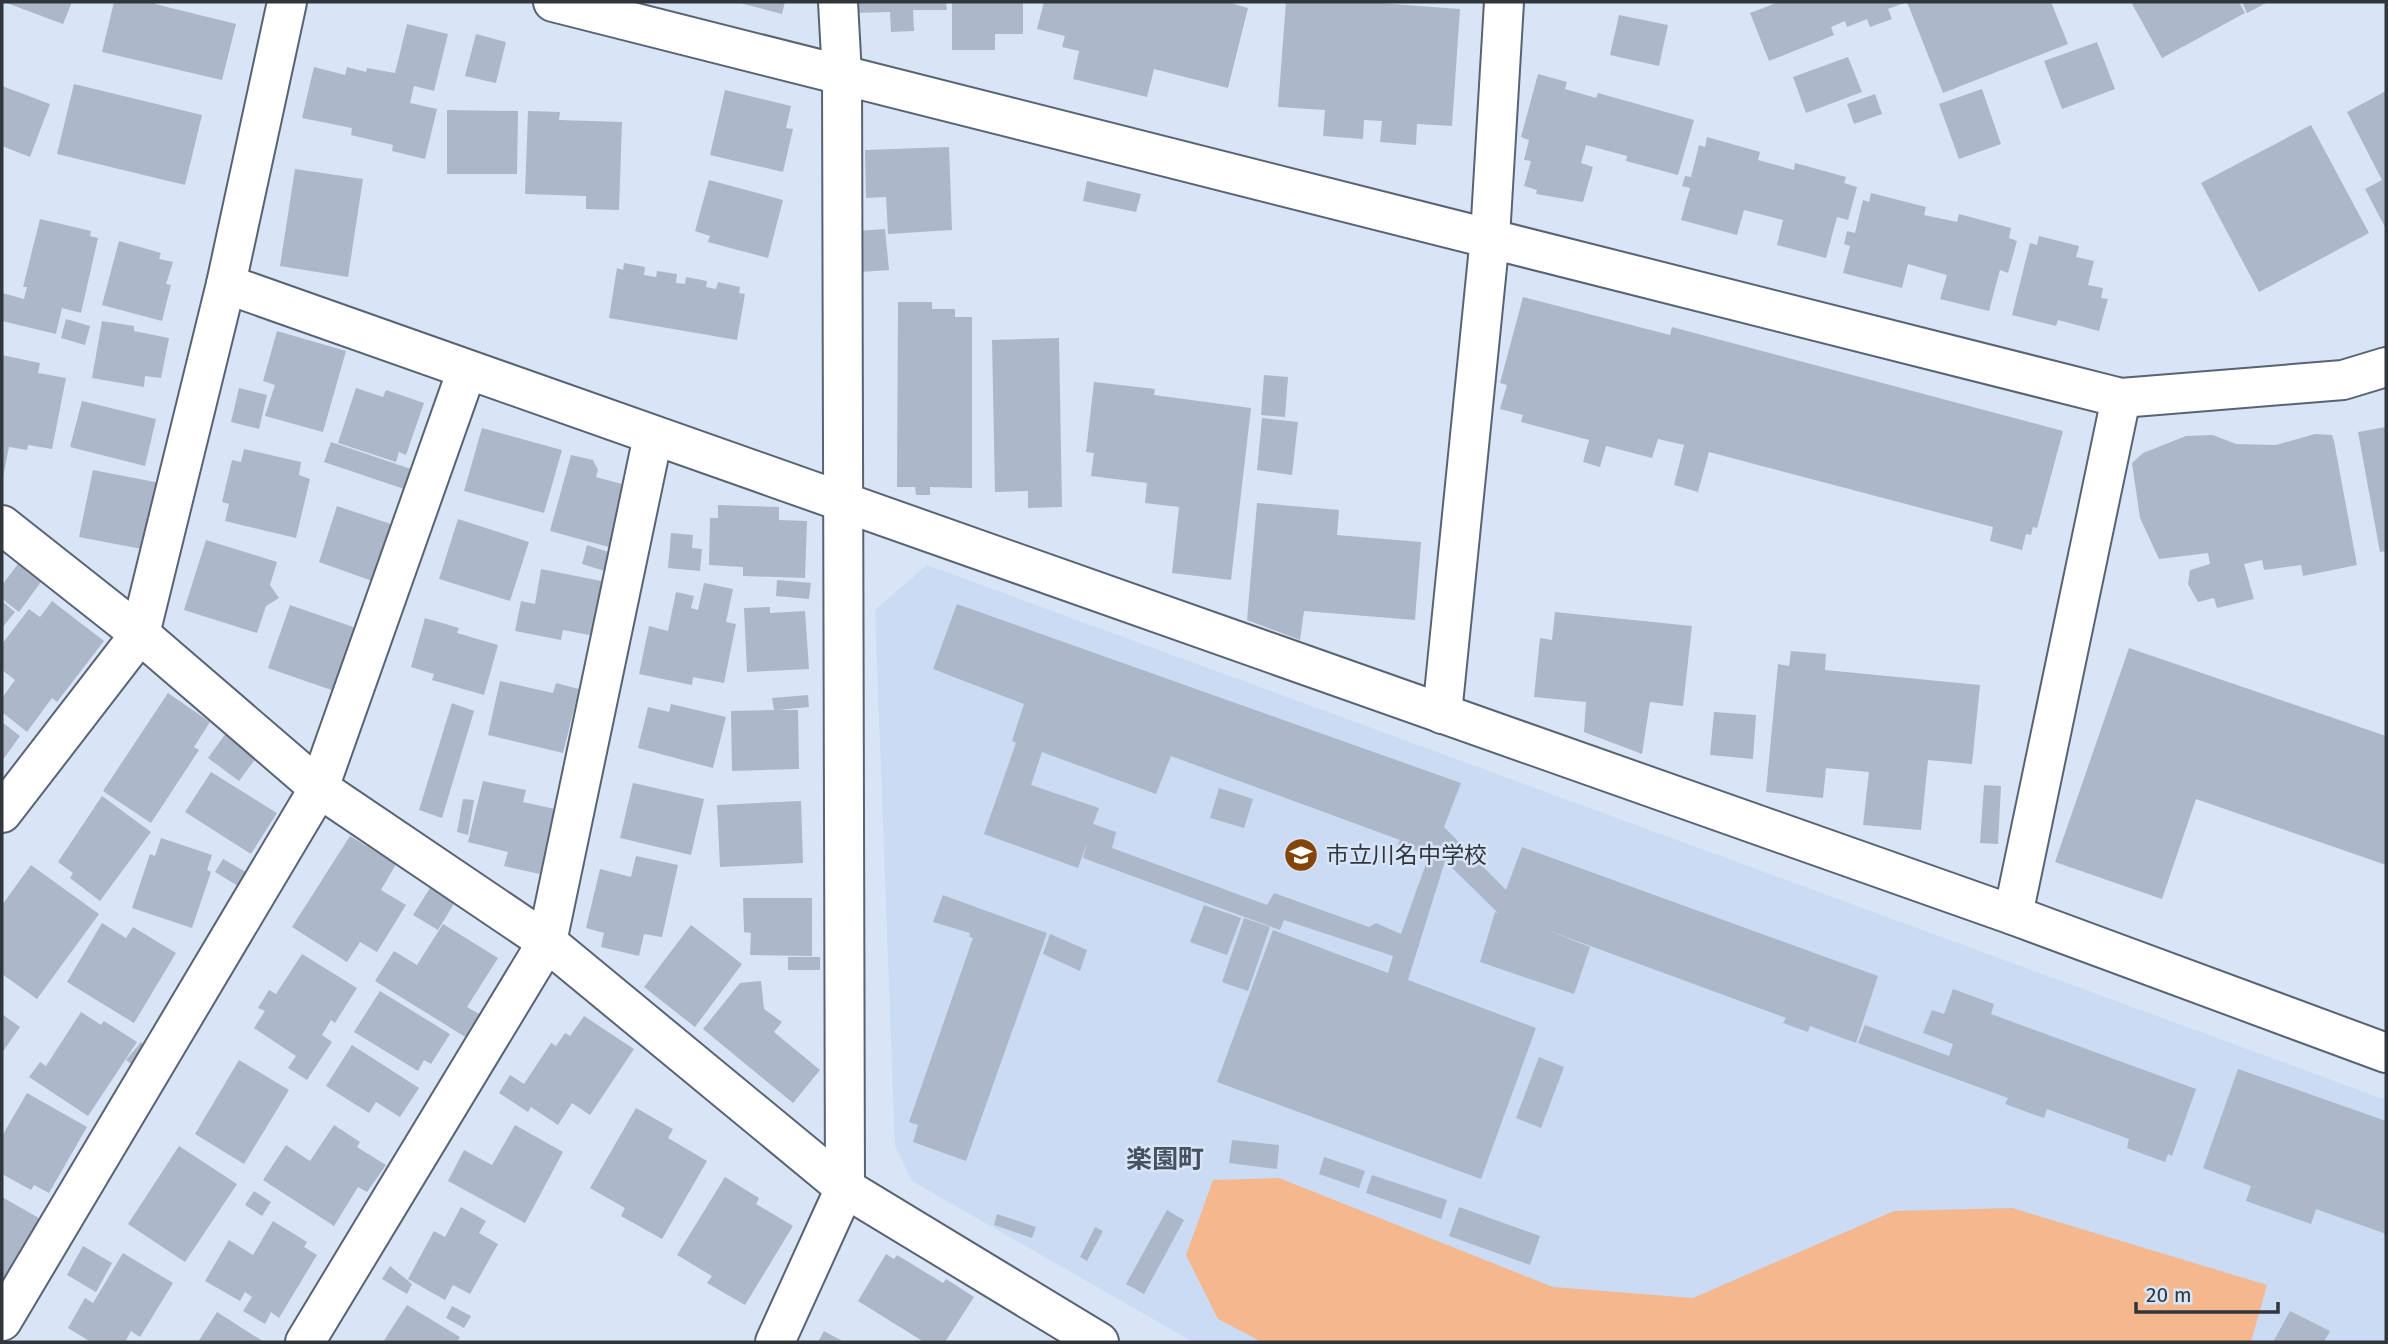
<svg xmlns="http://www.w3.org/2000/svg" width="2388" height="1344" font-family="'Fira Sans','Noto Sans JP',sans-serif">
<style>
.built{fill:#cadbf3}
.garden{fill:#f5b88e}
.building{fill:#acb8ca;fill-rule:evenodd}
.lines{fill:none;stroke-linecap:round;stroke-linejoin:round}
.street-casing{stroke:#586373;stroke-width:42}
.secondary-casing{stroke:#586373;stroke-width:42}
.street{stroke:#fff;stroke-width:38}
.secondary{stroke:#fff;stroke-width:38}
.labels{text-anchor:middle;stroke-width:5;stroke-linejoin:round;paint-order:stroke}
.poi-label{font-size:23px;fill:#31363d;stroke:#d8e5f7;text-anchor:start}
.quarter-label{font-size:26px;font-weight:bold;fill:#475261;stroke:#d8e5f7}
</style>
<rect width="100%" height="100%" fill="#d8e5f7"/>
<polygon class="built" points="927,565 2386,1100 2386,1342 1193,1342 912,1181 895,1146 875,610"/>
<polygon class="garden" points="1279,1178 1553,1287 1693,1298 1894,1211 2012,1208 2267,1285 2251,1342 1262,1342 1218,1319 1186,1255 1213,1180"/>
<g class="building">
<polygon points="4,2 72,2 63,24"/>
<polygon points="114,2 156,2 155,4 236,24 222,80 102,52"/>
<polygon points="736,2 785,2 782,14"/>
<polygon points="853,2 946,2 947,10 913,10 914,31 891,32 890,12 854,13"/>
<polygon points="952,2 1023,2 1023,34 995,34 995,50 952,50"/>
<polygon points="1044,2 1227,2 1248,8 1228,88 1154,69 1147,97 1073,79 1079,51 1062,47 1065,36 1037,29"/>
<polygon points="1286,2 1366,2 1460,9 1452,126 1417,124 1416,145 1380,142 1382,121 1364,120 1363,139 1323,136 1325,110 1278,107"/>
<polygon points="1779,2 2051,2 2068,44 1943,93 1907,2 1888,9 1892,19 1870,27 1867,19 1847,27 1845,21 1831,27 1834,35 1769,61 1750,13"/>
<polygon points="2131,2 2239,2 2245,13 2162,58"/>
<polygon points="2242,2 2268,2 2247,13"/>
<polygon points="1619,15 1668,25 1659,66 1610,55"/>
<polygon points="407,24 448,34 434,91 414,86 410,103 437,109 425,159 392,151 393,145 351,135 352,128 302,118 314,67 345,75 347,67 366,72 367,68 395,73"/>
<polygon points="476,34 506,42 496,83 465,76"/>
<polygon points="2097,42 2115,89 2062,109 2044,61"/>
<polygon points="1848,57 1862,92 1806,113 1793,77"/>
<polygon points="1538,74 1567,82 1565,89 1596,98 1598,93 1694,120 1678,175 1626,161 1627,156 1586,145 1581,163 1593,167 1583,202 1536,194 1537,190 1524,186 1531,161 1524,160 1529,140 1521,137"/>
<polygon points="74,84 202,115 185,185 57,154"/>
<polygon points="2,86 50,104 30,157 2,146"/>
<polygon points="1982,89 2001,144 1959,159 1939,104"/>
<polygon points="725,90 791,106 786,128 793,129 783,172 710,155"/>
<polygon points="2386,91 2386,229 2365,189 2382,180 2347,112"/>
<polygon points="1875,94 1882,114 1854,124 1847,104"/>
<polygon points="447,110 518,111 517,174 447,174"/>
<polygon points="528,111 560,112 559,120 622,122 619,210 586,209 586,196 525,194"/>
<polygon points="2311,125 2369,233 2259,292 2201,183"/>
<polygon points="1707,137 1760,152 1758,160 1794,170 1795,163 1846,177 1844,183 1857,187 1848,220 1837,217 1826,258 1777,245 1783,220 1744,210 1737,235 1681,220 1690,188 1682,186 1685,176 1691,177 1699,145 1705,147"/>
<polygon points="949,147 952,230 888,234 886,197 866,198 865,150"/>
<polygon points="295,169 363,179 348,277 280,266"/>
<polygon points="709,180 783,200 768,258 708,242 710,236 695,231"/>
<polygon points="1087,181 1141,194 1136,212 1083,201"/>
<polygon points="1871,193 1926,207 1924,215 1957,222 1959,214 2011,228 2009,238 2017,241 2008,273 2000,270 1989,311 1940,299 1947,275 1908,264 1902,288 1843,273 1850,246 1844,244 1847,231 1855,233 1863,200 1869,202"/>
<polygon points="40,219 91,231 90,236 98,238 81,313 62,308 56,334 2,321 2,293 24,299 27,287 23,287"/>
<polygon points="885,229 889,270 860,272 858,231"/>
<polygon points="2039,236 2079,246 2076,257 2094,261 2088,285 2103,288 2101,298 2108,299 2099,331 2058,320 2056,326 2012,315 2030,243 2037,245"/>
<polygon points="119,241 161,253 159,259 173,262 166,284 171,285 162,321 102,305"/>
<polygon points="624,263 645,267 644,275 656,277 657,271 677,274 676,283 685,284 686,277 707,281 706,287 716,289 718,282 740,287 739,293 745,294 737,340 609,318 617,268 623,270"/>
<polygon points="1523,297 1670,335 1672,327 2063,431 2037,528 2033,527 2031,535 2026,534 2022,550 1990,541 1993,527 1709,452 1698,492 1674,485 1684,445 1658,439 1652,458 1606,446 1600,467 1583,462 1589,440 1521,422 1523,415 1500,409 1507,385 1500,383"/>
<polygon points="898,302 932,302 932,309 955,309 955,317 972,317 972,488 930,487 930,495 916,495 915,487 897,487"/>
<polygon points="66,319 90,326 85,345 61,338"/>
<polygon points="102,321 134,326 134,331 169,338 161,378 145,376 144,387 92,378"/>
<polygon points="277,331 346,351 323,432 265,416 275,385 263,381"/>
<polygon points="1059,338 1062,507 1028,508 1028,491 995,492 992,340"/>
<polygon points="2,355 40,363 38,373 66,378 52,449 28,445 27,450 9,447 3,477"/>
<polygon points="1264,375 1288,377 1285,417 1261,415"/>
<polygon points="1094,382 1155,389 1154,395 1251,408 1231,580 1172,573 1179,507 1145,503 1147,483 1091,476 1094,453 1086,452"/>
<polygon points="239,388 267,395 259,429 231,422"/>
<polygon points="356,388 383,397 386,390 424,403 406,455 399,452 396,462 338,443"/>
<polygon points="82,401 156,419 145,466 70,447"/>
<polygon points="1262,418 1298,422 1292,475 1257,470"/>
<polygon points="2386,427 2386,551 2380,552 2358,432"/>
<polygon points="482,428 562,450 544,513 464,491"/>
<polygon points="2315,434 2332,435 2334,441 2357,565 2303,576 2301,565 2264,570 2262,560 2244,564 2254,599 2217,608 2214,598 2198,602 2188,584 2190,570 2210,564 2208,553 2159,559 2140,518 2132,463 2143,453 2186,436 2213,435 2236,444 2276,445"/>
<polygon points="331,442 414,470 407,490 324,462"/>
<polygon points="244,449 301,462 299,475 310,479 296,538 225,521 229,504 222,502 232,460 241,462"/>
<polygon points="571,455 593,460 598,470 596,477 633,487 616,549 550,531"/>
<polygon points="93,470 160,483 147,550 79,537"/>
<polygon points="1257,503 1339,510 1337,535 1421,542 1415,620 1304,611 1300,640 1247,620"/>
<polygon points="718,505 779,507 779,520 807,521 805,578 743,576 743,567 709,565 710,518 718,518"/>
<polygon points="337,506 394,525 375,582 319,562"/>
<polygon points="458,519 529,542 510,601 439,579"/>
<polygon points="671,533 693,535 692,548 702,549 700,571 668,568"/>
<polygon points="206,540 277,562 270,585 279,598 266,606 257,633 184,610"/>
<polygon points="587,545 620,556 615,574 582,564"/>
<polygon points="18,564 41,582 19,612 2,599 2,585"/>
<polygon points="541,569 611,583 600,637 563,630 561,640 515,631 521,601 535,604"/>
<polygon points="777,580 811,583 809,599 776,596"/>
<polygon points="704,583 733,589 726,622 736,624 724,683 693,677 692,685 639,674 649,626 668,631 676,592 694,596 691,608 698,610"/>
<polygon points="2,601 15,612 2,628"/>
<polygon points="52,601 104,641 57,702 52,698 27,732 2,712 2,698 15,680 2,670 2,644 29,609 40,617"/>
<path d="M 957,604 L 1461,783 L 1444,827 L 1506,890 L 1522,847 L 1878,976 L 1856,1043 L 1810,1026 L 1808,1032 L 1783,1023 L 1786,1018 L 1547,930 L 1590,947 L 1574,994 L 1480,962 L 1495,912 L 1498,913 L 1445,861 L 1408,980 L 1536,1028 L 1481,1179 L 1217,1082 L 1273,930 L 1388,973 L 1393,956 L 1284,920 L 1280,930 L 1083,858 L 1087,843 L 1078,868 L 984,834 L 1016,743 L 1012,741 L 1024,704 L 933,669 ZM 1042,752 L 1156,794 L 1171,756 L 1400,840 L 1398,844 L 1429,855 L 1401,934 L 1376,923 L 1369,927 L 1274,893 L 1267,905 L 1112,848 L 1116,832 L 1093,824 L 1099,808 L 1031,785 Z"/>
<polygon points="290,605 359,629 337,692 268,668"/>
<polygon points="770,607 770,613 805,611 809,669 747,672 744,608"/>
<polygon points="1555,612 1692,626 1683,706 1650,702 1642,754 1584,732 1586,702 1534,697 1540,638 1552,640"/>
<polygon points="425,618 459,628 457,633 498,645 484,695 432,680 434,674 411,667"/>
<polygon points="2129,648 2386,736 2386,865 2196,799 2162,899 2055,862"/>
<polygon points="1791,651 1826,654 1825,670 1980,685 1972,764 1928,760 1921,830 1863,825 1869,772 1826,768 1823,798 1766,792 1778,664 1789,666"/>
<polygon points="500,681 553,693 556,683 579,689 563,753 488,735"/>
<polygon points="168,693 210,722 194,747 199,750 151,823 103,791"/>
<polygon points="808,695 809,707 778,710 798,710 799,769 732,771 731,711 774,710 772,698"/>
<polygon points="452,703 474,711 442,818 419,810"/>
<polygon points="671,704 726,717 713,768 638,748 648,707 669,712"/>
<polygon points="1714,712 1756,715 1753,759 1710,755"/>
<polygon points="2,722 20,736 2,761"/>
<polygon points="231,726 262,750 239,781 208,758"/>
<polygon points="211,772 277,813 251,854 185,812"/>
<polygon points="483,781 526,790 523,802 555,809 540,874 504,866 508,852 468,842"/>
<polygon points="633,783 704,799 691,855 620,838"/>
<polygon points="1984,785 2001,786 1998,844 1980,843"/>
<polygon points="1219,788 1253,799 1244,828 1210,818"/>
<polygon points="102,796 151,832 100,901 70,878 73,873 58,862"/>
<polygon points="463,799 474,800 468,835 457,832"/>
<polygon points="801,801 803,863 720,867 717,805"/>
<polygon points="350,836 396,864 381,890 406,905 377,952 360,942 347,962 292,927"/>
<polygon points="161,838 212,855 207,870 211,872 192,928 132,908 150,854 155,856"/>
<polygon points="636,856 678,865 662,937 644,934 639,956 601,947 604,933 586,928 600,869 631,877"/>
<polygon points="223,859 246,872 238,886 215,872"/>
<polygon points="31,865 99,914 37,999 2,974 2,905"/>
<polygon points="430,888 455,902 438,930 413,915"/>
<polygon points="943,895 1047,933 966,1161 913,1142 918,1125 909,1122 973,938 969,937 970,933 933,922"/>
<polygon points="743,898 812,898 812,956 750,955 751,933 744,932"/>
<polygon points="1204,905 1241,918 1227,955 1190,942"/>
<polygon points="1244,918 1270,927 1248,991 1222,982"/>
<polygon points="102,923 126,938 133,927 176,953 134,1023 67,982"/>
<polygon points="443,924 498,958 467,1007 481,1015 467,1038 375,981 394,951 417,965"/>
<polygon points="691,925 742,964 695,1027 644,987"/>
<polygon points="1050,934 1087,950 1080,971 1043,954"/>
<polygon points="302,954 357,988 335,1023 331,1020 322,1035 332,1042 307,1080 288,1068 296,1056 254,1028 265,1011 258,1008 269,990 276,994"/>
<rect x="788" y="957" width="32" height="13"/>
<polygon points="761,981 764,1009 782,1022 774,1032 820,1070 793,1103 703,1029 740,983"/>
<polygon points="1953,989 1994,1004 1991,1014 2196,1089 2172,1156 2168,1154 2165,1162 2127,1148 2129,1139 2047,1109 2044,1118 2005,1104 2008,1098 1858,1043 1865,1025 1949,1056 1953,1044 1923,1033 1932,1010 1944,1014"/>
<polygon points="380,991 450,1034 431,1064 424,1060 418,1071 354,1032"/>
<polygon points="81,1012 101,1025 104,1021 137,1042 88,1116 29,1077 40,1062 46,1066"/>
<polygon points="2,1014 20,1027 2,1053"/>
<polygon points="584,1016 634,1049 590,1115 572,1103 558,1125 531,1107 528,1112 499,1093 510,1075 524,1084 551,1043 556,1046 565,1033 570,1036"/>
<polygon points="141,1042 148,1048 134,1066 126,1060"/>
<polygon points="352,1045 419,1088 400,1117 376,1102 369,1113 326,1086"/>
<polygon points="1539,1057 1564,1067 1541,1128 1516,1118"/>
<polygon points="239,1060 289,1090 244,1164 195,1134"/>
<polygon points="2238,1069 2386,1121 2386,1234 2316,1209 2311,1224 2246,1201 2251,1186 2203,1168"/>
<polygon points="27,1093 87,1127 49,1193 34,1185 31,1190 2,1174 2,1136"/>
<polygon points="636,1108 673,1129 668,1138 707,1161 662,1239 621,1216 625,1208 590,1188"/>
<polygon points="334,1125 360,1142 357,1147 386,1165 367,1192 358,1187 334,1226 263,1180 286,1145 310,1161"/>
<polygon points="515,1125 563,1152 525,1223 448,1181 464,1150 492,1165"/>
<polygon points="1232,1140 1279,1145 1277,1169 1229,1163"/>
<polygon points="179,1146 237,1184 185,1262 128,1224"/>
<polygon points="1324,1157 1365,1171 1359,1188 1319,1174"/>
<polygon points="1372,1175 1447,1200 1441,1219 1366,1193"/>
<polygon points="725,1177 759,1198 756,1204 793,1226 745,1305 707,1283 712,1276 677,1255"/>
<polygon points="254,1191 271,1202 262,1216 245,1205"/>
<polygon points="2,1197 44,1221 2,1290"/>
<polygon points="461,1207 486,1221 479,1233 498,1244 470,1294 453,1285 445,1300 408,1279 434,1231 445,1237"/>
<polygon points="1459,1207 1540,1236 1530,1265 1449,1236"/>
<polygon points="1167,1210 1184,1220 1144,1294 1126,1284"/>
<polygon points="997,1214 1036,1227 1032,1238 994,1225"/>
<polygon points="273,1221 307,1242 304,1247 317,1255 279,1318 271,1312 265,1324 243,1311 252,1297 245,1292 240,1301 205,1281 229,1240 253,1255"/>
<polygon points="1095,1227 1103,1231 1087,1261 1080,1257"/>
<polygon points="83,1246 112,1263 96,1292 67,1275"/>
<polygon points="123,1253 173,1283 140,1337 131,1331 125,1342 91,1342 68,1328 85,1298 93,1303"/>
<polygon points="886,1254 894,1259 897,1255 943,1283 946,1279 974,1297 945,1342 924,1342 858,1301"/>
<polygon points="390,1266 412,1284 407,1294 382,1279"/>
<polygon points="407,1305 460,1337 457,1342 383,1342"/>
<polygon points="452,1306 471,1316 464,1328 446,1318"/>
<polygon points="2290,1311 2330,1331 2324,1342 2273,1342"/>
<polygon points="217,1312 264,1342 198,1342"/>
<polygon points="824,1331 844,1342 818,1342"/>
</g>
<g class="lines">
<g class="street-casing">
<g id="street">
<polyline points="226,284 2013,915 2386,1053"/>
<polyline points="2,525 140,634 319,788 547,942 845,1188 1099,1342"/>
<polyline points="1442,714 1490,237 1504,2"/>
<polyline points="2,813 140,634 226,284 287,2"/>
<polyline points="2013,915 2121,398"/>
<polyline points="2,1321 319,788 467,370"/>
<polyline points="305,1342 547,942 653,436"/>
<polyline points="775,1342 845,1188 842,75 838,2"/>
</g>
</g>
<g class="secondary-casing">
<polyline id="secondary" points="553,2 2121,398 2343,380 2386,367"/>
</g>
<use href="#street" class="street"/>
<use href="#secondary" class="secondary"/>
</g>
<defs>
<g id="school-disc" transform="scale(1.75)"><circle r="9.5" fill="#85450a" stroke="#d8e5f7"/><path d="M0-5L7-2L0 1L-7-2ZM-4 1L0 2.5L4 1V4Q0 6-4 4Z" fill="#fff"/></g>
</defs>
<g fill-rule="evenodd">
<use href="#school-disc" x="1301" y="855"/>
</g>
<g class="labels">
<g class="poi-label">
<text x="1326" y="863">市立川名中学校</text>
</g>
<g class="quarter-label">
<text x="1165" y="1168">楽園町</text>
</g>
</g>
<rect width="2388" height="1344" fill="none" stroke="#31363d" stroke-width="7"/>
<path d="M2136 1302v10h142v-10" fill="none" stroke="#31363d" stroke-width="3.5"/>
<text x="2146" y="1302" font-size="21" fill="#31363d" stroke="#d8e5f7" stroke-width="5" paint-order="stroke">20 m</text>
</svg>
